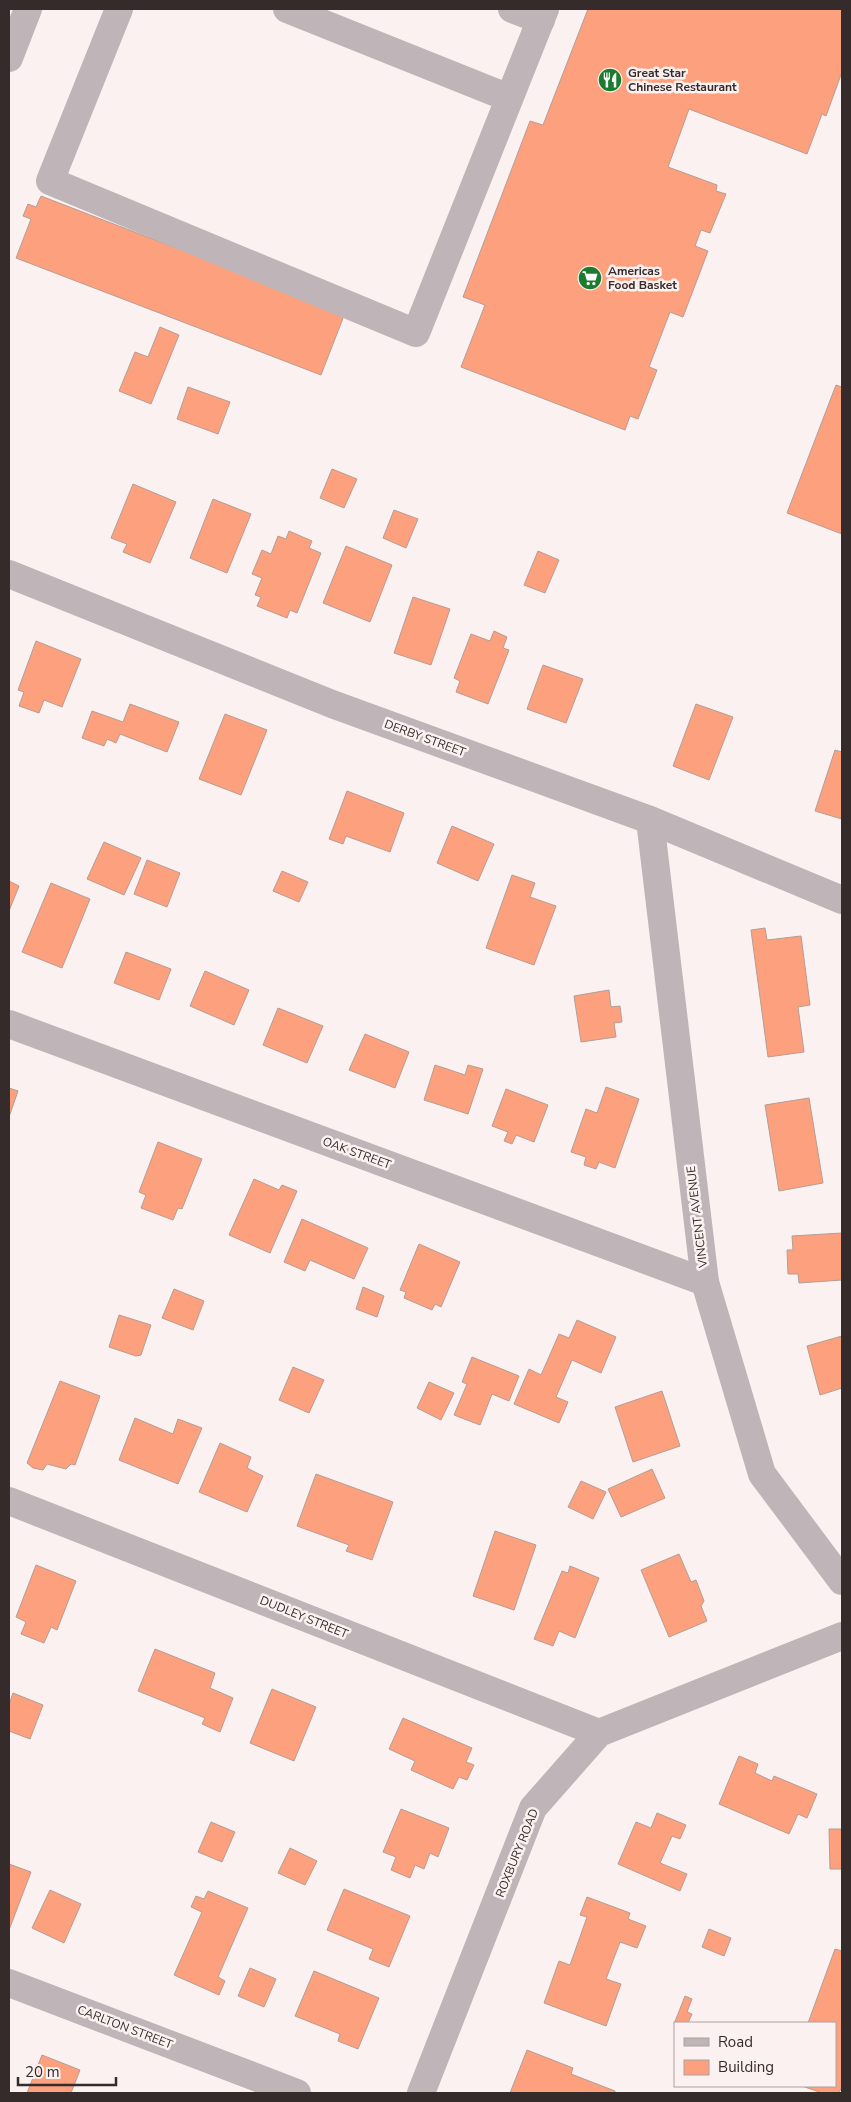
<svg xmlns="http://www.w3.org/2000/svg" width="851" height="2102" font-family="'Nunito Sans',sans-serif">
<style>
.building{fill:#fca07e;stroke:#b59d95}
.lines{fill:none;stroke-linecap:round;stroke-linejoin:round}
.minor{stroke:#bfb5b9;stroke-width:28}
.labels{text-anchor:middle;stroke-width:5;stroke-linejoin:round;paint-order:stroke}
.poi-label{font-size:12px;font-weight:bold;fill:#352b2b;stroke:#fcf1f1;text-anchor:start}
.street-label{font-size:12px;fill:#352b2b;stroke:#fcf1f1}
</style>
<rect width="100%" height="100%" fill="#fcf1f1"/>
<g class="building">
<polygon points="588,9 842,9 842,72 826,116 822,114 807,154 689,109 668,167 717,185 716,191 726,194 710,233 701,230 695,246 708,251 683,317 670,312 649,367 657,370 638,419 630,416 625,430 461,367 485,305 463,297 530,121 543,125"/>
<polygon points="41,196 345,313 321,375 16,258 31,219 23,216 28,204 36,207"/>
<polygon points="160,327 179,335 151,404 119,391 135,352 148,357"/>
<polygon points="836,385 842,387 842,534 787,513"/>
<polygon points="188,387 230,402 218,434 177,419"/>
<polygon points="332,469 357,479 344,508 320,498"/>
<polygon points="133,484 176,502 150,563 123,552 127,544 111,538"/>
<polygon points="213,499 251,514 227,573 190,558"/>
<polygon points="394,510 418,519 406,548 383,538"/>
<polygon points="289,531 312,541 309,548 321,553 297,613 290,610 287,618 257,606 261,597 255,595 262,578 252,574 262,550 271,554 278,536 286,539"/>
<polygon points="346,546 392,565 370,622 323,603"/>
<polygon points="538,551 559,560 545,593 524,585"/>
<polygon points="413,597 450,609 431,665 394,653"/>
<polygon points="494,631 507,637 503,648 509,650 488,704 456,692 460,681 454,678 471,634 490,641"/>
<polygon points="36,641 81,659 62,707 44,700 39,713 19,706 24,692 18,690"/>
<polygon points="543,665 583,679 566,723 527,709"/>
<polygon points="130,704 179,722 167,752 120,734 116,743 107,739 104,746 82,738 92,711 123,722"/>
<polygon points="696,704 733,717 709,780 673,766"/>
<polygon points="225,714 267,730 241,795 199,779"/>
<polygon points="835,750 842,752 842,819 815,811"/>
<polygon points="347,791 404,813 390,852 346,836 343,844 329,839"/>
<polygon points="452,826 494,844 478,881 437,863"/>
<polygon points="104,842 141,858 124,895 87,879"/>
<polygon points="147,860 180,873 167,907 134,894"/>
<polygon points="282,871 308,882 299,902 273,891"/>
<polygon points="512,875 535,883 530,897 556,906 534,965 486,948"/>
<polygon points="9,881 19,886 9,911"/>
<polygon points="51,883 90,899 62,968 22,952"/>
<polygon points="765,928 767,940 801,936 810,1005 798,1007 804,1052 768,1057 751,930"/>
<polygon points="126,952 171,969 159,1000 114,983"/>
<polygon points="205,971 249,990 234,1025 190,1006"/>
<polygon points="609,990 611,1007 620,1006 622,1022 614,1023 616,1037 581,1042 574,996"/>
<polygon points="278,1008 323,1026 307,1063 263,1045"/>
<polygon points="365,1034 409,1052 395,1088 349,1070"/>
<polygon points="435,1065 465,1075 468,1065 483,1069 468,1114 424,1100"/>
<polygon points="606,1087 639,1099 615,1168 599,1162 596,1169 584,1165 586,1157 571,1152 586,1109 597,1113"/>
<polygon points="9,1088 18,1091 9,1117"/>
<polygon points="506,1089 548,1105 534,1142 516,1135 512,1144 504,1141 508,1132 492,1126"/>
<polygon points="809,1098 823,1183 779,1191 765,1105"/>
<polygon points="158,1142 202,1159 182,1209 178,1208 173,1220 141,1208 146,1195 139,1192"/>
<polygon points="254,1179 279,1190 282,1185 297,1191 270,1253 229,1235"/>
<polygon points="302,1219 368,1248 354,1279 310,1260 305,1271 284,1262"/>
<polygon points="842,1233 842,1280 799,1283 798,1274 788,1274 787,1250 793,1250 792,1236"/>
<polygon points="419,1244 460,1262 441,1307 435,1304 432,1310 404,1298 406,1292 400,1290"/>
<polygon points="363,1287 384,1296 377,1317 356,1309"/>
<polygon points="174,1289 204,1301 193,1330 162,1318"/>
<polygon points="119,1315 151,1325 141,1355 136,1356 109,1347"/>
<polygon points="577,1320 616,1337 601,1373 572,1360 556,1397 568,1402 559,1423 514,1404 529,1369 541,1375 559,1334 569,1338"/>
<polygon points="842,1336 842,1388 820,1395 807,1346"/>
<polygon points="472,1357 519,1376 509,1401 492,1394 480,1425 454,1415 467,1384 462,1382"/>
<polygon points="293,1367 324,1380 309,1413 279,1400"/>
<polygon points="60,1381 100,1396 75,1465 71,1464 66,1469 47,1464 43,1470 33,1468 27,1463"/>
<polygon points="429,1382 454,1393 441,1420 417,1408"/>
<polygon points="662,1391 680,1446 633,1462 615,1407"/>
<polygon points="135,1418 173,1434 178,1419 202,1428 178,1484 119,1460"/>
<polygon points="220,1443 251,1457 247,1468 263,1476 247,1512 199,1492"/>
<polygon points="652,1469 665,1498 621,1517 608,1489"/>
<polygon points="316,1474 393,1502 372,1560 346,1551 349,1545 297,1526"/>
<polygon points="581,1481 606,1492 593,1519 568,1507"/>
<polygon points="495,1531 536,1545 514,1610 473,1596"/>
<polygon points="679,1554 691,1582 696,1580 704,1601 701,1606 707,1621 669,1637 641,1570"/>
<polygon points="36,1565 76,1581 57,1630 51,1627 44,1643 21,1634 26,1622 16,1617"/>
<polygon points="570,1566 599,1578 575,1638 559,1631 553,1646 534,1639 562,1571 568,1573"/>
<polygon points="155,1649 215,1673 210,1688 233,1698 220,1732 202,1724 205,1718 138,1691"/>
<polygon points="272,1689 316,1707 294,1761 250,1743"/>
<polygon points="13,1693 43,1705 30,1739 9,1731 9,1705"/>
<polygon points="403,1718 472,1748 466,1762 474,1765 467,1780 459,1777 453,1789 411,1770 415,1761 389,1749"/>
<polygon points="739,1756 758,1764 755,1773 772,1781 774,1776 817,1794 807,1818 798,1814 789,1834 719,1804"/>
<polygon points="401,1809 449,1828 438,1857 430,1853 424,1869 415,1865 410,1878 391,1870 396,1857 383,1852"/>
<polygon points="657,1813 686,1825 680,1839 672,1836 660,1863 687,1874 680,1891 618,1864 636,1822 651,1828"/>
<polygon points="211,1822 235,1832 222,1862 198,1852"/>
<polygon points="829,1829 842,1829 842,1869 830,1869"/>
<polygon points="290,1848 317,1861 305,1885 278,1873"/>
<polygon points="9,1864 31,1872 9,1930"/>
<polygon points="344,1889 410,1916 389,1967 369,1959 373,1949 327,1930"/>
<polygon points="50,1890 81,1904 64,1943 32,1928"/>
<polygon points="208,1891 248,1908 218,1977 225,1981 219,1995 174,1975 202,1912 191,1907 196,1896 204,1899"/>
<polygon points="587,1897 630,1913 628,1919 646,1926 637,1948 620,1942 606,1979 621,1984 606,2026 544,2003 559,1961 570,1965 587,1917 580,1915"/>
<polygon points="709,1929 731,1938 724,1956 702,1947"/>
<polygon points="835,1949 842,1951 842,2086 839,2093 822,2093 802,2086 835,2086 835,2023 808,2023"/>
<polygon points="250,1968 276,1979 264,2007 238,1996"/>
<polygon points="314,1971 379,1998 358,2049 338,2041 340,2034 295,2016"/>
<polygon points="685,1996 692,1999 687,2012 692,2014 688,2023 674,2024"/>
<polygon points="527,2050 573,2068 571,2074 615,2091 615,2093 510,2093"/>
<polygon points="42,2055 80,2070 71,2093 27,2093"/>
</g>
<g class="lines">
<g class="minor">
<polyline points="119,9 50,181 416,333 545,9"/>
<polyline points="287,9 509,98"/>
<polyline points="512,9 541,20"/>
<polyline points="9,58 28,9"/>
<polyline points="9,574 332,704 650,820 842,900"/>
<polyline points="650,820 705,1282 762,1474 842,1581"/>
<polyline points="9,1024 705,1282"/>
<polyline points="9,1501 599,1733"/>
<polyline points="9,1983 297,2093"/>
<polyline points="421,2093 533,1808 599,1733 842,1636"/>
</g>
</g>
<defs>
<g id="restaurant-disc" transform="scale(1.25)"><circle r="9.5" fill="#1c7c2d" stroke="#fcf1f1"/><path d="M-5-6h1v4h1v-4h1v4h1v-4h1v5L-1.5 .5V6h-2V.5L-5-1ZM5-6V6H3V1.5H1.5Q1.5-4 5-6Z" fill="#fff"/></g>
<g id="supermarket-disc" transform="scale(1.25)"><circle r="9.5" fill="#1c7c2d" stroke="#fcf1f1"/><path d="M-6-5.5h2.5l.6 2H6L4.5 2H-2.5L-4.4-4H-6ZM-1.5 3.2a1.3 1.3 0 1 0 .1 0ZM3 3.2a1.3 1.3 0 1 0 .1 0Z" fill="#fff"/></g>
</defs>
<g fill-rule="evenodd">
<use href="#restaurant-disc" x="610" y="80"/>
<use href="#supermarket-disc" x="590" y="278"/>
</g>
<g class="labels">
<g class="poi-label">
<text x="628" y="77">Great Star<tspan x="628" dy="14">Chinese Restaurant</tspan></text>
<text x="608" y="275">Americas<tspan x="608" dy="14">Food Basket</tspan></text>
</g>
<g class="street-label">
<text transform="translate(425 738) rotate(20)" y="4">DERBY STREET</text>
<text transform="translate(357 1153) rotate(20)" y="4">OAK STREET</text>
<text transform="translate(697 1217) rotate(-97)" y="4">VINCENT AVENUE</text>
<text transform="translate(304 1617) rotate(22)" y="4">DUDLEY STREET</text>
<text transform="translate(517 1853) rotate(-68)" y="4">ROXBURY ROAD</text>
<text transform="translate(125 2027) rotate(21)" y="4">CARLTON STREET</text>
</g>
</g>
<rect width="851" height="2102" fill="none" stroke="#352b2b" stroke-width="20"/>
<rect x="674" y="2022" width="162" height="65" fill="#fcf1f1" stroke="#aca2a2"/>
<rect x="684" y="2038" width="25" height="8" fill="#bfb5b9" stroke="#aca2a2"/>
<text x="718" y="2047" font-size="15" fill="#352b2b">Road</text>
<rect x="684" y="2060" width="25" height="15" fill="#fca07e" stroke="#aca2a2"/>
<text x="718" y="2072" font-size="15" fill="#352b2b">Building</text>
<path d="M18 2077v8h98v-8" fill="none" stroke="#352b2b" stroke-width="2.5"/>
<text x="25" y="2077" font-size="15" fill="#352b2b" stroke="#fcf1f1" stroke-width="4" paint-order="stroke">20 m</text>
</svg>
